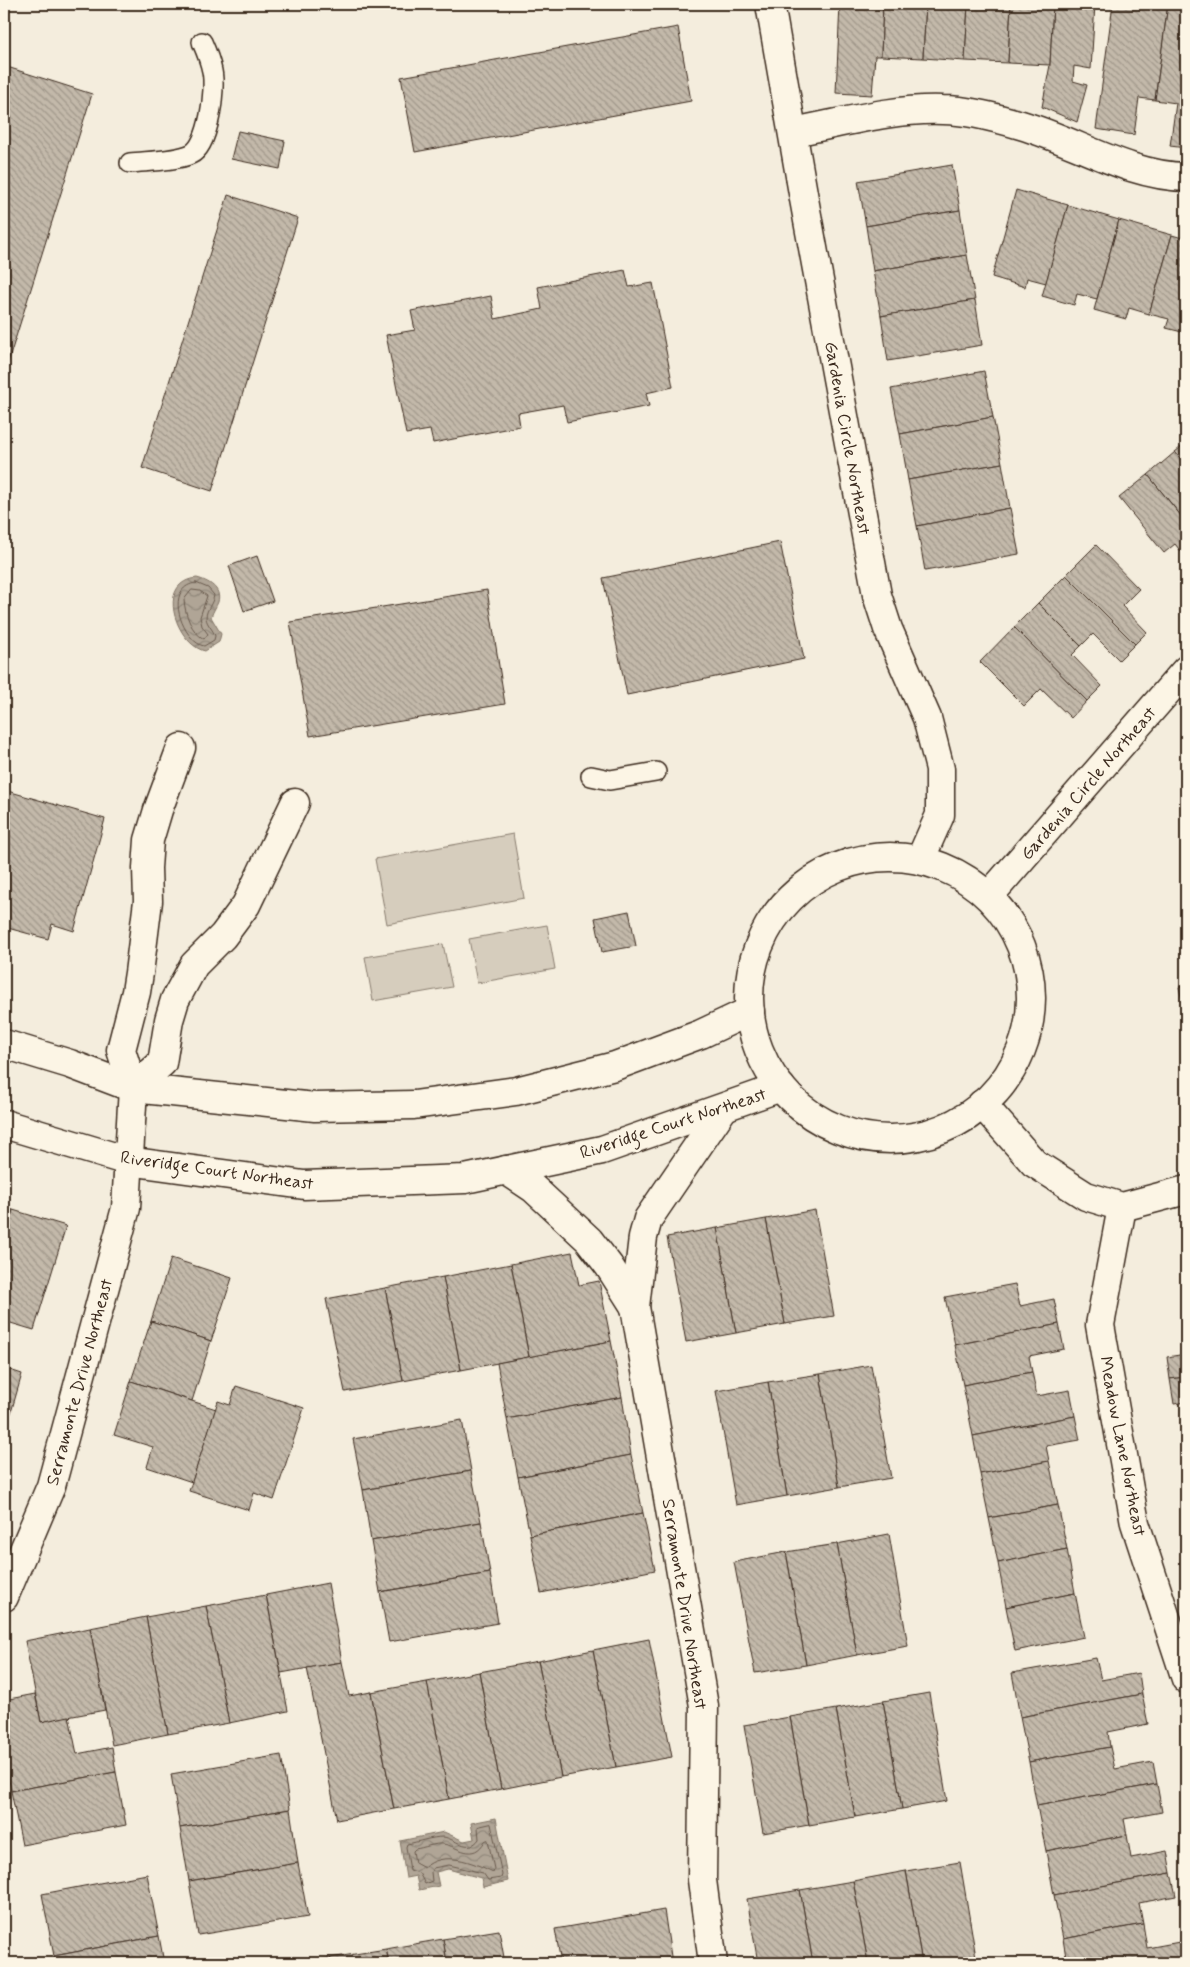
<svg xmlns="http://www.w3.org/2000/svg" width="1190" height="1967" font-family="Mynerve,sans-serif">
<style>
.garden{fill:#d6cdbd;stroke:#887c6e}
.water{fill:url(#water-waves);stroke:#817466}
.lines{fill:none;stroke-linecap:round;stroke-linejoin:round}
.shore{stroke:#6a5b4e;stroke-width:1}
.building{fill:url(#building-back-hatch);stroke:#3b2a1e}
.service-casing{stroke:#3b2a1e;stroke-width:22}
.minor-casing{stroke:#3b2a1e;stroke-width:31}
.service{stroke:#fcf5e5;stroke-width:19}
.minor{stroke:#fcf5e5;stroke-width:28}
.labels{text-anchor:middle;stroke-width:5;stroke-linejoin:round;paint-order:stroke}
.street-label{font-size:18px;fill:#3b2a1e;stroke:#fcf5e5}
</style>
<defs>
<pattern id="water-waves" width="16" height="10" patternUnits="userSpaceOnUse" patternTransform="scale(1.25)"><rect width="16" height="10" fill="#b0a596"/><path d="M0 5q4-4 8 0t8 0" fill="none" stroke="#90877a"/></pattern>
<pattern id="building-back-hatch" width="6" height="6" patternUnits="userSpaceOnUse" patternTransform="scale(1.25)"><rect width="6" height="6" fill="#c3b9aa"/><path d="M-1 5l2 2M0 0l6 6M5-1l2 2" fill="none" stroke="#a0978a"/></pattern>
</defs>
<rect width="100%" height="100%" fill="#f4eddd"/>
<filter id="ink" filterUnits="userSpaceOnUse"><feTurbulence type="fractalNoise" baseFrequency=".02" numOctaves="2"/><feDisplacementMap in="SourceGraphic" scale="10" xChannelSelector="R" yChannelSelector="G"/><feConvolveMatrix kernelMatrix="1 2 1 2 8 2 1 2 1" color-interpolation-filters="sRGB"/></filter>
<g filter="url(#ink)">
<g class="garden">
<polygon points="513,834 524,898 387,924 375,859"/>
<polygon points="547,925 555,969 477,983 469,939"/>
<polygon points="443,944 452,987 373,1001 365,957"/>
</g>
<g class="water">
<path d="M 197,578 C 208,581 222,588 218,602 C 216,607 213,611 211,617 L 221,634 L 219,642 L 205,651 C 177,645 154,582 197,578 Z"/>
<polygon points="496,1818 508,1881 483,1887 481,1878 448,1869 436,1872 439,1886 419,1890 416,1876 406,1878 400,1841 444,1832 464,1841 474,1839 471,1823"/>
</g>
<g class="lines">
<g class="shore">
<path d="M 196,583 L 208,588 L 214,595 C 213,604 206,609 206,618 C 207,625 213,629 215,636 L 214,640 L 204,646 C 183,642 162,587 196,583 Z"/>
<path d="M 192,590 L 200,591 L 207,596 L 200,617 L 202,626 L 208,634 L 204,639 C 191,632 185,614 184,600 Z"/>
<path d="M 491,1824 L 502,1875 L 501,1878 L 488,1880 L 483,1873 L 449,1865 L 433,1868 L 431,1872 L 432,1881 L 425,1884 L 419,1873 L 410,1870 L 406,1847 L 407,1844 C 418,1842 432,1837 443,1837 C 454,1838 469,1854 479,1839 L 478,1827 Z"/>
<path d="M 488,1840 L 494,1869 L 493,1872 C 473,1862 443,1850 424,1868 L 415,1863 L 413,1851 L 415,1849 C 423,1848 435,1843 443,1844 C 458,1846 473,1863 485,1841 Z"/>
</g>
</g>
<g class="building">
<polygon points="840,4 883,4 881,56 875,56 872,95 836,93"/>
<polygon points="883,4 926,4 923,58 881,56"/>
<polygon points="926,4 968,4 965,61 923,58"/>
<polygon points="968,4 1011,4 1008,63 965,61"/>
<polygon points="1011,4 1053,4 1050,65 1008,63"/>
<polygon points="1053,4 1095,4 1091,69 1074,66 1073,81 1087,85 1077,122 1042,107 1050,65"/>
<polygon points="1113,4 1168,4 1155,100 1139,98 1134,135 1096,129"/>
<polygon points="1168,4 1186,4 1186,148 1170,146 1176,103 1155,100"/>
<polygon points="678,27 691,101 415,152 401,77"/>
<polygon points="4,66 92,94 4,375"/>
<polygon points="238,131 285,141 280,169 231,159"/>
<polygon points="952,165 960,210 866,226 858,181"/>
<polygon points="1016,190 1068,205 1046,283 1027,278 1025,287 992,277"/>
<polygon points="228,195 298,218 212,491 142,468"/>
<polygon points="1068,205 1119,220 1097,299 1077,294 1074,305 1042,296"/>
<polygon points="960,210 967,255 873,271 866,226"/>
<polygon points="1119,220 1172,235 1149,314 1129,308 1126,319 1094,310"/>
<polygon points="1172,235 1186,239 1186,333 1166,328 1169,319 1149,314"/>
<polygon points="967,255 975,300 881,316 873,271"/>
<polygon points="625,270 629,287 653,283 673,387 646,393 649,406 567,422 563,405 518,413 520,426 433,443 430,430 406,434 386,335 415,330 411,311 491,296 495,319 542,309 538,287"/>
<polygon points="975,300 982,345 888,361 881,316"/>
<polygon points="984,371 993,417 900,434 891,389"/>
<polygon points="993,417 1002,463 908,480 900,434"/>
<polygon points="1186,443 1186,466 1175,452"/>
<polygon points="1175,452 1186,466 1186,522 1148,475"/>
<polygon points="1002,463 1010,508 917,526 908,480"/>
<polygon points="1148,475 1186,522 1186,558 1175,544 1164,553 1119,498"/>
<polygon points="1010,508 1019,554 925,571 917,526"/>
<polygon points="780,542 804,659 627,695 603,578"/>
<polygon points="1096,545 1139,589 1122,606 1147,632 1135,644 1066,575"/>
<polygon points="257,556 273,601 244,611 229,566"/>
<polygon points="1066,575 1135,644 1119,660 1093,634 1081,646 1038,603"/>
<polygon points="487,590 505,704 310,736 290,622"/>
<polygon points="1038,603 1081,646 1072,655 1102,686 1087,701 1014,627"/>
<polygon points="1014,627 1087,701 1071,718 1041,689 1024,706 980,662"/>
<polygon points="4,790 105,819 74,931 52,924 48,939 4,927"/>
<polygon points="629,911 636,946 602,952 595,918"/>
<polygon points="1186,985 1186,1020 1179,987"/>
<polygon points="4,1207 13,1210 4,1241"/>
<polygon points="13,1210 66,1226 34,1330 4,1321 4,1241"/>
<polygon points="815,1210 834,1316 785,1324 766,1219"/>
<polygon points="766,1219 785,1324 736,1333 717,1228"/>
<polygon points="717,1228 736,1333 686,1342 667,1237"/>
<polygon points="572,1252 579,1285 599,1281 611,1341 529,1357 511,1264"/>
<polygon points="171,1258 232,1278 211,1341 151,1321"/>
<polygon points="511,1264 529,1357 461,1370 443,1277"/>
<polygon points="443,1277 461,1370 403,1381 385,1288"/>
<polygon points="1015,1284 1020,1306 1054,1299 1059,1324 955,1345 945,1297"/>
<polygon points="385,1288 403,1381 345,1392 326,1299"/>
<polygon points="151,1321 211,1341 192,1401 131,1381"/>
<polygon points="1059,1324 1064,1349 1029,1356 1032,1372 963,1385 955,1345"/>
<polygon points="611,1341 622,1397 507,1419 497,1363"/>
<polygon points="1186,1354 1186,1377 1170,1379 1167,1357"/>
<polygon points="871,1365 891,1478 839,1487 820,1374"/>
<polygon points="4,1368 22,1374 4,1437"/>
<polygon points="1032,1372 1037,1396 1070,1390 1075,1416 973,1436 963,1385"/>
<polygon points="820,1374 839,1487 787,1496 768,1382"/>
<polygon points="1186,1377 1186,1402 1174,1404 1170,1379"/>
<polygon points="131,1381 216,1409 192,1482 147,1467 153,1447 114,1435"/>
<polygon points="768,1382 787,1496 736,1505 716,1391"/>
<polygon points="236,1386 304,1408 274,1500 254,1493 249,1510 189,1491 218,1401 230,1405"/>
<polygon points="622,1397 631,1455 518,1477 507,1419"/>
<polygon points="1075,1416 1080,1440 1046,1446 1049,1461 980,1474 973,1436"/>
<polygon points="462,1420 471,1471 363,1490 353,1439"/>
<polygon points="631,1455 643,1513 530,1535 518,1477"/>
<polygon points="1049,1461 1058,1505 989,1518 980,1474"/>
<polygon points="471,1471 481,1522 371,1541 363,1490"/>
<polygon points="1058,1505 1067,1549 998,1563 989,1518"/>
<polygon points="643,1513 655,1570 541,1593 530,1535"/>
<polygon points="481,1522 490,1573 380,1592 371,1541"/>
<polygon points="889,1534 908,1646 857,1655 837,1544"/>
<polygon points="837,1544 857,1655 806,1665 786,1552"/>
<polygon points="1067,1549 1075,1593 1006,1607 998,1563"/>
<polygon points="786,1552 806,1665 755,1673 734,1562"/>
<polygon points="490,1573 498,1623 389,1642 380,1592"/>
<polygon points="328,1583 342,1662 281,1673 266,1595"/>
<polygon points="1075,1593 1084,1637 1015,1651 1006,1607"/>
<polygon points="266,1595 288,1711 229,1723 206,1606"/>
<polygon points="206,1606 229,1723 168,1734 146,1617"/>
<polygon points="146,1617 168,1734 112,1745 90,1628"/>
<polygon points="90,1628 105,1710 41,1722 25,1641"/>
<polygon points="649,1639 672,1757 616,1767 593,1650"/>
<polygon points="593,1650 616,1767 561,1777 538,1661"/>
<polygon points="1096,1658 1101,1680 1139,1673 1142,1694 1020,1717 1012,1673"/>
<polygon points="538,1661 561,1777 501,1789 479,1672"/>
<polygon points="342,1662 349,1696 371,1692 394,1809 337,1820 307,1668"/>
<polygon points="479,1672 501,1789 449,1799 427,1682"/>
<polygon points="427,1682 449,1799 394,1809 371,1692"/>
<polygon points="929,1693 947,1801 902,1809 883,1701"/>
<polygon points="35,1694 41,1722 69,1716 77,1754 112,1747 116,1772 11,1791 4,1751 4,1700"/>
<polygon points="1142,1694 1148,1724 1108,1732 1110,1747 1029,1762 1020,1717"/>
<polygon points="883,1701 902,1809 855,1817 836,1709"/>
<polygon points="836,1709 855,1817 809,1825 790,1717"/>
<polygon points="790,1717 809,1825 763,1833 744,1725"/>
<polygon points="1110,1747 1115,1769 1153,1762 1157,1784 1037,1806 1029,1762"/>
<polygon points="281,1755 290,1809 180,1828 171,1774"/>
<polygon points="116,1772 126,1825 22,1845 11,1791"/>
<polygon points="1157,1784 1162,1812 1124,1819 1127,1835 1046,1851 1037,1806"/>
<polygon points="290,1809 298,1863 189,1881 180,1828"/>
<polygon points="1127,1835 1131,1858 1167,1851 1171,1873 1054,1895 1046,1851"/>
<polygon points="960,1862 977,1963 922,1963 906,1871"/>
<polygon points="298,1863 308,1917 198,1935 189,1881"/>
<polygon points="906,1871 922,1963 868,1963 853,1881"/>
<polygon points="1171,1873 1176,1896 1139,1903 1143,1924 1063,1939 1054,1895"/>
<polygon points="147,1874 159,1936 54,1956 42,1894"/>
<polygon points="853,1881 868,1963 813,1963 800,1890"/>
<polygon points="800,1890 813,1963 758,1963 747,1899"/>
<polygon points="664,1910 672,1963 561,1963 555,1929"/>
<polygon points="1143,1924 1147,1948 1185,1941 1186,1961 1177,1963 1067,1963 1063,1939"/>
<polygon points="499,1930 505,1963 447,1963 443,1939"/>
<polygon points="159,1936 164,1963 55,1963 54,1956"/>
<polygon points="443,1939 447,1963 389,1963 386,1949"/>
<polygon points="386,1949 389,1963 331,1963 330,1958"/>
<polygon points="330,1958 331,1963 301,1963"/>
</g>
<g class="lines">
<g class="service-casing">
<g id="service">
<path d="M 130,163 C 148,161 176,161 191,154 C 209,146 216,89 212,71 C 210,61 206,51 202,42"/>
<polyline points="591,776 610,780 656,772"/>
</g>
</g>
<g class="minor-casing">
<g id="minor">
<polyline points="770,4 804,199 877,595 888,629 927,718 940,769 940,815 920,860"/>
<path d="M 793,132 C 842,123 893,108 943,110 C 968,110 997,118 1021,125 C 1076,141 1128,176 1186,177"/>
<circle cx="890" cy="998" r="141"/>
<polyline points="989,896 1186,670"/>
<polyline points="4,1044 70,1064 133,1088 315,1107 414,1105 516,1091 615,1066 701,1034 750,1011"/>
<polyline points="133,1088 162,1063 169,1020 175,1000 194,965 223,936 246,905 295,803"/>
<polyline points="982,1104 1034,1163 1086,1196 1122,1207 1186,1190"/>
<polyline points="4,1124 128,1161 304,1185 465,1179 602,1150 781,1087"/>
<polyline points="506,1170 533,1188 589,1240 609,1266 635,1307"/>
<polyline points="1122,1207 1100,1325 1135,1523 1186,1679"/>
<polyline points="4,1597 51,1486 126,1208 133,1088 121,1050 136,992 139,973 148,901 147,868 149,840 158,810 181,748"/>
<polyline points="713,1963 702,1880 704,1706 635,1307 643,1237 648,1219 723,1109"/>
</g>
</g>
<use href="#service" class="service"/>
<use href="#minor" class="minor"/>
</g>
</g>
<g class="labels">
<g class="street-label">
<text transform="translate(848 438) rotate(80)" y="6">Gardenia Circle Northeast</text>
<text transform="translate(1088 783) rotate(-49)" y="6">Gardenia Circle Northeast</text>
<text transform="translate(673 1123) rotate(-18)" y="6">Riveridge Court Northeast</text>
<text transform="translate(217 1170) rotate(8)" y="6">Riveridge Court Northeast</text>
<text transform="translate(79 1382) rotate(-75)" y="6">Serramonte Drive Northeast</text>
<text transform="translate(1123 1446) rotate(79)" y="6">Meadow Lane Northeast</text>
<text transform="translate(685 1604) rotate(81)" y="6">Serramonte Drive Northeast</text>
</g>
</g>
<rect width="1190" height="1967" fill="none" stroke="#fcf5e5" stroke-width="20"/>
<rect x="10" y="10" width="1170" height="1947" fill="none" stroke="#3b2a1e" stroke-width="2" filter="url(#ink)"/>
</svg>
